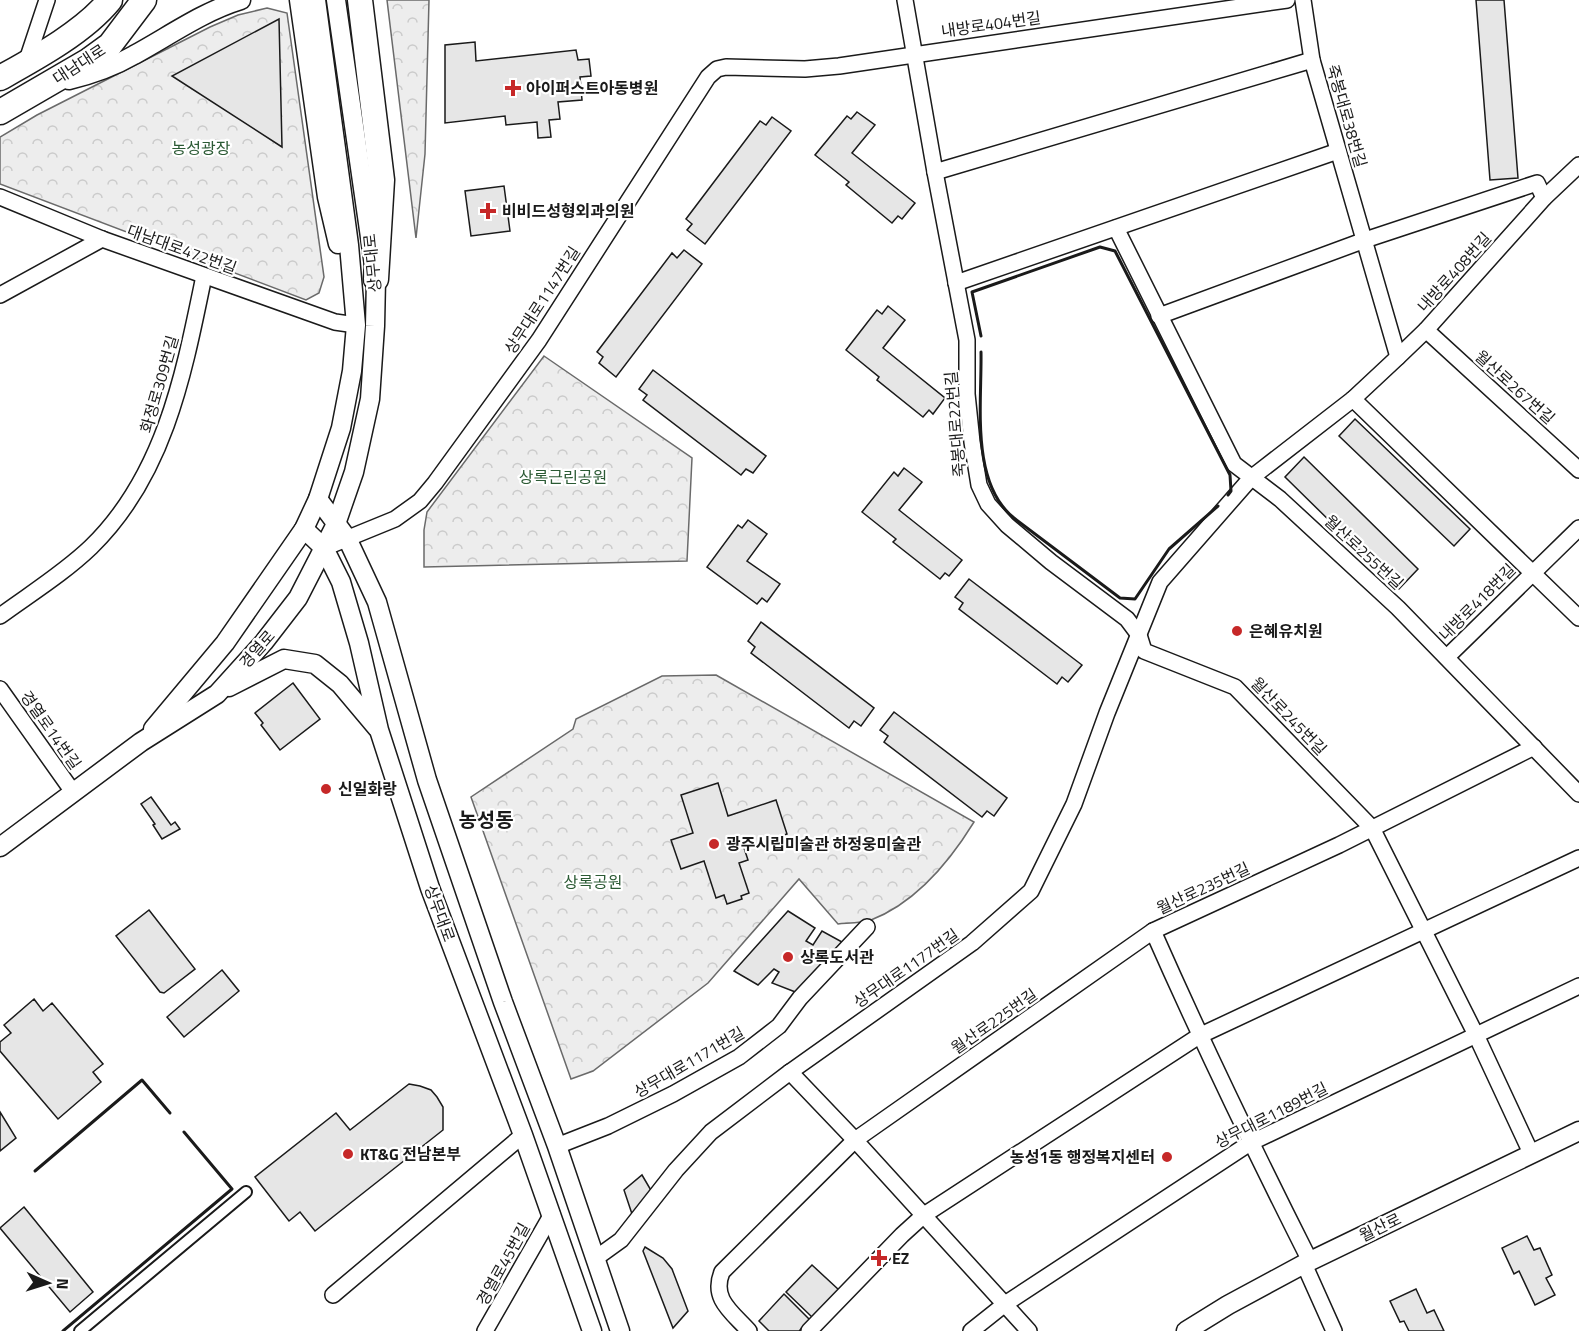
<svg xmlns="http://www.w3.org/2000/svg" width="1579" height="1331" font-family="'Titillium Web','Noto Sans KR',sans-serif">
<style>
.forest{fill:url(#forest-crowns);stroke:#6a6a6a;stroke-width:1.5}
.building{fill:#e6e6e6;stroke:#1a1a1a;stroke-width:1.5}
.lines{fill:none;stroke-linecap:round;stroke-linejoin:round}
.pedestrian-casing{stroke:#1a1a1a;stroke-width:14}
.minor-casing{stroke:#1a1a1a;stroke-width:18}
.tertiary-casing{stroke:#1a1a1a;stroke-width:21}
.primary-casing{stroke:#1a1a1a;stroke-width:27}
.pedestrian{stroke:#fff;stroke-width:10}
.minor{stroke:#fff;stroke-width:15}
.tertiary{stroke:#fff;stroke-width:18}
.primary{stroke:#fff;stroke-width:24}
.wall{stroke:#1a1a1a;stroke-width:3}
.poi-dot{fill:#c62828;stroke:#fff;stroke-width:2}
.labels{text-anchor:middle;stroke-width:4.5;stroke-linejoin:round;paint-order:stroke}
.street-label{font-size:16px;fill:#1a1a1a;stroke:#fff}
.poi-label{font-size:16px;font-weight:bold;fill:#1a1a1a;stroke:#fff;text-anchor:start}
.park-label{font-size:16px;fill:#2b5a34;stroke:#fff}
.quarter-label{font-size:20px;font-weight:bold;fill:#1a1a1a;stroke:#fff}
</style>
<defs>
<pattern id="forest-crowns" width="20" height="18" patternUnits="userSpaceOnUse" patternTransform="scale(1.5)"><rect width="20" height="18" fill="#ededed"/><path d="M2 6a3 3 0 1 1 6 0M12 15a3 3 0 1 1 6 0" fill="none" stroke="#cbcbcb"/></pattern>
</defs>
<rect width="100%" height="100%" fill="#fff"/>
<g class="forest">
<polygon points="387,0 429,0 425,154 416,238"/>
<polygon points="267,8 287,13 324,277 319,293 306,300 0,184 0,137 37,115 210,27 238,15"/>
<polygon points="544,356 692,458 687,561 424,567 424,530 427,512"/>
<path d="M 716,675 L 974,822 C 950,861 915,903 871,920 C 861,923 849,923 838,924 L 799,879 L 708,983 L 593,1071 L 571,1079 L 471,797 L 573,729 L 576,719 L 662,676 Z"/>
</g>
<g class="building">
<polygon points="1476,0 1504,0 1518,178 1490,180"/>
<polygon points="279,19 282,147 172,76"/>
<polygon points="475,42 476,61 576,50 578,60 589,59 591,76 580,77 582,100 558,102 560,119 549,120 551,137 538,138 537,122 506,125 505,116 445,123 445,45"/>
<polygon points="857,112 875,125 852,153 915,203 902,219 898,216 892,223 846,185 849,182 815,155 847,116 851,119"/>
<polygon points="772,117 791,131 705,244 687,230 692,224 686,219 760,121 766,125"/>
<polygon points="504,186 510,231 471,236 465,191"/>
<polygon points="684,250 702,264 616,377 599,363 603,357 597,352 672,253 677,258"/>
<polygon points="888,306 905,320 883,348 945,398 933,414 929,410 923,417 877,380 879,377 846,350 877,310 882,314"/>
<polygon points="653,370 766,456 753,473 746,469 741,475 643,400 647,395 639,389"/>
<polygon points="1355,419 1470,529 1454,546 1339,436"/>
<polygon points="1304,457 1418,569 1399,589 1285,477"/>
<polygon points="904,468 922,482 899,510 962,560 949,576 945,573 940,579 893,542 896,539 862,512 894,472 898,476"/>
<polygon points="748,520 767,534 747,561 780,584 767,602 762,598 757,604 707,567 738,525 742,528"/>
<polygon points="969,579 1082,665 1068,682 1062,677 1057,684 959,609 963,603 955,597"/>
<polygon points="761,622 874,708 861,726 854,721 849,728 751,653 755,647 748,641"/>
<polygon points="293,683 320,719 280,750 261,725 263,723 255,713"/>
<polygon points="894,712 1007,798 994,816 987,811 982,817 884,742 888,736 880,730"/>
<polygon points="718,783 728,816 776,800 787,834 744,848 748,860 739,863 749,893 741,896 742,899 727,904 724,895 716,898 704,861 681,869 671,840 693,833 681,795"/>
<polygon points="151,797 171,825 175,822 180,829 162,839 153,825 155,824 141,804"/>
<polygon points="149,910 195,969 164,993 160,992 116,936"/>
<polygon points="788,911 815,928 806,941 813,945 822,931 842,942 798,993 772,983 779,972 774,969 758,985 734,971"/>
<polygon points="222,970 239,991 184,1037 167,1017"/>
<polygon points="34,999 43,1011 52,1003 103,1064 93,1072 101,1082 58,1119 0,1051 0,1042 11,1033 4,1025"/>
<polygon points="409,1084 420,1086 431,1090 437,1097 443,1107 443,1130 315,1231 300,1212 289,1221 255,1177 336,1113 350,1130"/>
<polygon points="0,1112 16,1138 0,1151"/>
<polygon points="642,1175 652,1192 634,1220 624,1190"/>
<polygon points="24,1207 93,1292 70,1312 0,1228"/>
<polygon points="1527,1236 1534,1250 1540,1248 1552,1275 1546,1278 1555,1295 1535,1305 1519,1271 1514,1274 1502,1248"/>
<polygon points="645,1247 663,1258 672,1269 688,1311 673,1328 643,1251"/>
<polygon points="812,1265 839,1290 813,1318 786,1292"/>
<polygon points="1416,1289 1427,1313 1434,1310 1444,1331 1409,1331 1404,1321 1400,1322 1390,1301"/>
<polygon points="784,1294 810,1320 799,1331 769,1331 759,1321"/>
</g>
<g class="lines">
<g class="pedestrian-casing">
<polyline id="pedestrian" points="80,1331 246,1192"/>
</g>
<g class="minor-casing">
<g id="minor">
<polyline points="905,0 935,172 967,340 967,394 972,442 979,485 988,504 1007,525 1051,562 1127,619 1139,635 1144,651 1235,687 1372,828 1476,1035 1531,1153"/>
<polyline points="1303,0 1312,60 1398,357"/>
<polyline points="26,63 47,0"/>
<polyline points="935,172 1312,60"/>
<polyline points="0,197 102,239 335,322 356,325"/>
<polyline points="1116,228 1234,464 1280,499 1398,608 1579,794"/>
<polyline points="956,283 1338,151"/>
<polyline points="0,295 102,239"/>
<polyline points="1159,316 1365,240 1537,183 1544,198"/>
<polyline points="1426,330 1579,470"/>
<polyline points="1353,399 1579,618"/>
<polyline points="324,548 395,519 420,501 435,483 539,340 708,77 717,69 726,67 805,69 839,66 1287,0"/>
<path d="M 0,616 C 30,594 64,573 91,547 C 165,475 184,373 204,276"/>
<polyline points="1447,657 1579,528"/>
<polyline points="0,689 73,792"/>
<path d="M 1153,931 C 1202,1042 1255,1152 1310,1261"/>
<polyline points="790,1072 855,1140 1029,1331"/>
<polyline points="557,1146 608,1126 673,1094 739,1057 779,1026 800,998 867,927"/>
<polyline points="596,1258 621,1240 676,1170 711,1132 790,1072 972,943 1031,891 1074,804 1107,713 1160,582 1251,478 1353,399 1398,357 1426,330 1544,198 1579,165"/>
<polyline points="1304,1264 1334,1331"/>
<polyline points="333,1295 523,1135"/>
<polyline points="485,1331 552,1214"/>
<path d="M 749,1331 C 732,1312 711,1299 722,1272 L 855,1140 L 1153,931 L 1339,845 L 1534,747"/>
<polyline points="809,1331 902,1235 924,1215 1199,1036 1579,858"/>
<polyline points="971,1331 1005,1304 1250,1143 1579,986"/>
</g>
</g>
<g class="tertiary-casing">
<g id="tertiary">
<polyline points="299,0 327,197 338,244"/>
<path d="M 69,80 C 90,75 115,66 134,55 C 169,36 202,12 241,0"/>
<polyline points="318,499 347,538 377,602 427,780 503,1002 557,1146 620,1331"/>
<polyline points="304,529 324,548 341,582 359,643 379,730 430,888 523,1135 592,1331"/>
<polyline points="229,687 284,659 315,664 340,684 377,728"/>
<polyline points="153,729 225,643 304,529 318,499 341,428 352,371 356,325 349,245 316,0"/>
<polyline points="0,847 141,742 217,694 264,642 298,598 336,524 354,472 370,399 375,326 376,279 336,0"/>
<polyline points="1186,1331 1228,1305 1304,1264 1579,1131"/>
</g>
</g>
<g class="primary-casing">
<g id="primary">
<polyline points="360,0 382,180 376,279"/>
<path d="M 0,78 C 36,58 84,32 110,0"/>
<polyline points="0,112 88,61 110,45 144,0"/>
</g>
</g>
<use href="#pedestrian" class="pedestrian"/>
<use href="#minor" class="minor"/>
<use href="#tertiary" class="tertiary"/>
<use href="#primary" class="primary"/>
<g class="wall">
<polyline points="981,336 972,292 1100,247 1115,251 1230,475 1231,491 1228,495"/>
<path d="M 981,352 C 982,403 970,483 1014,518 L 1120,598 L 1135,599 L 1169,549 L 1218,506"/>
<polyline points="35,1171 142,1080 170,1113"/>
<polyline points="63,1331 232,1189 184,1132"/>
</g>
</g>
<g class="poi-dot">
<path d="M510 79h6v6h6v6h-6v6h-6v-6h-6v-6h6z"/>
<path d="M485 202h6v6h6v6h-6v6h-6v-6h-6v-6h6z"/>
<circle cx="1237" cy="631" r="6"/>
<circle cx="326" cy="789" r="6"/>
<circle cx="714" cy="844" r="6"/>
<circle cx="788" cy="957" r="6"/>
<circle cx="348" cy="1154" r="6"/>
<circle cx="1167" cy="1157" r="6"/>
<path d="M876 1249h6v6h6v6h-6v6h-6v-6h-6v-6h6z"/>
</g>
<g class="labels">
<g class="street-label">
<text transform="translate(991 24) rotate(-8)" y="6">내방로404번길</text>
<text transform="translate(79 64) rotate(-33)" y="6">대남대로</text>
<text transform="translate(1347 116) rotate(74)" y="6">죽봉대로38번길</text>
<text transform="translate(182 249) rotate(20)" y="6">대남대로472번길</text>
<text transform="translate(372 263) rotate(-96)" y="6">상무대로</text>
<text transform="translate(1454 272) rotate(-48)" y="6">내방로408번길</text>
<text transform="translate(542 300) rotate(-57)" y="6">상무대로1147번길</text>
<text transform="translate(159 384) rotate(-74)" y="6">화정로309번길</text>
<text transform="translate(1515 387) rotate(42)" y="6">월산로267번길</text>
<text transform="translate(955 424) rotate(-95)" y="6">죽봉대로22번길</text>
<text transform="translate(1364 552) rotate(43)" y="6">월산로255번길</text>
<text transform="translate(1477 602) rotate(-45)" y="6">내방로418번길</text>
<text transform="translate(257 649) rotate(-49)" y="6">경열로</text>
<text transform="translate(1289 716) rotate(46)" y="6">월산로245번길</text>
<text transform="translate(51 730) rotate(55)" y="6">경열로14번길</text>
<text transform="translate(1203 888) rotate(-25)" y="6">월산로235번길</text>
<text transform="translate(440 913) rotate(70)" y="6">상무대로</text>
<text transform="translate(906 968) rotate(-35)" y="6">상무대로1177번길</text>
<text transform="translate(994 1021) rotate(-35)" y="6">월산로225번길</text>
<text transform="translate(689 1062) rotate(-30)" y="6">상무대로1171번길</text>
<text transform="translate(1271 1115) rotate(-27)" y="6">상무대로1189번길</text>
<text transform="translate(1380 1227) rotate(-26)" y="6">월산로</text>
<text transform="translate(503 1264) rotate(-61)" y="6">경열로45번길</text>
</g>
<g class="poi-label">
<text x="526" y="94">아이퍼스트아동병원</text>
<text x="502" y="217">비비드성형외과의원</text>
<text x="1249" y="637">은혜유치원</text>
<text x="338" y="795">신일화랑</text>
<text x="726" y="850">광주시립미술관 하정웅미술관</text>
<text x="800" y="963">상록도서관</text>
<text x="360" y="1160">KT&amp;G 전남본부</text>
<text x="1155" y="1163" text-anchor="end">농성1동 행정복지센터</text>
<text x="892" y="1264">EZ</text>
</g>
<g class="park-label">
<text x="201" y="154">농성광장</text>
<text x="563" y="483">상록근린공원</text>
<text x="593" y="888">상록공원</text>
</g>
<g class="quarter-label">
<text x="486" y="827">농성동</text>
</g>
</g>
<g transform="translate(48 1283) rotate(93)" stroke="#ffffff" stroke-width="4.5" paint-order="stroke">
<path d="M0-4.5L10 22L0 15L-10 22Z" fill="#1a1a1a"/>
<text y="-9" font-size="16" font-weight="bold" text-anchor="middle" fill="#1a1a1a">N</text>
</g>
</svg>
